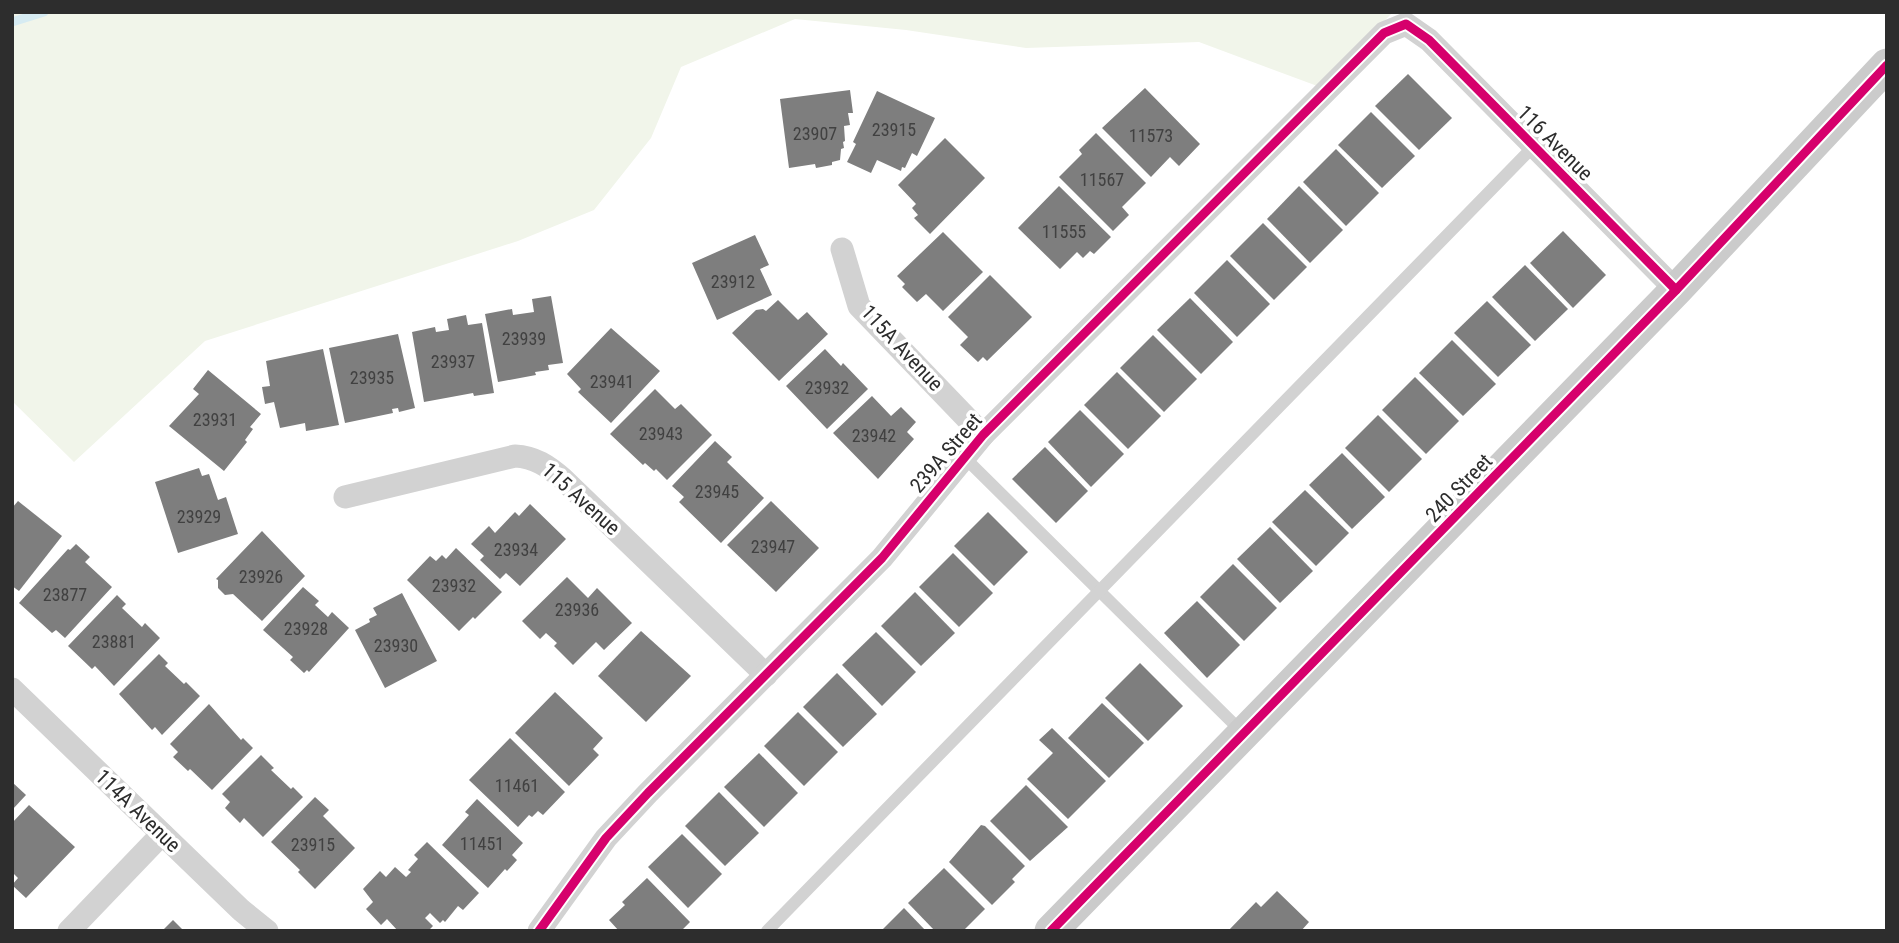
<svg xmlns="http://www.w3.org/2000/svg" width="1899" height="943" font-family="'Roboto Condensed',sans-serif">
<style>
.green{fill:#f1f5ea}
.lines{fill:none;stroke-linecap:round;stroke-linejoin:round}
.stream{stroke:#d6ebf2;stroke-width:9}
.building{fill:#7e7e7e}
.service{stroke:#d2d2d2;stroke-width:12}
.minor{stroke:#d2d2d2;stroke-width:23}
.secondary{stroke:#cbcbcb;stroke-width:33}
.cycleway-casing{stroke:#fff;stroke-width:13}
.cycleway{stroke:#d6006c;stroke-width:9}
.labels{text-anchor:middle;stroke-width:7;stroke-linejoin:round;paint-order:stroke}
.number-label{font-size:18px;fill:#414141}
.street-label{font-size:21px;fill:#2d2d2d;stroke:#fff}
</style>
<rect width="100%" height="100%" fill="#fff"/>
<polygon class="green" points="12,12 1393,12 1320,87 1199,42 1026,48 906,30 795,19 681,67 651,138 594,210 518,241 205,341 74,462 12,401"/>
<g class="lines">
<polyline class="stream" points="12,22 44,12"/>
</g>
<g class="building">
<polygon points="1408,74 1452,118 1419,150 1375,106"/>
<polygon points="1145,88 1200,144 1179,166 1170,157 1151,177 1102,128"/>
<polygon points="850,90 853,113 848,113 850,125 844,126 845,141 843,142 844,148 841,149 840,160 832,162 832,165 816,168 815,164 789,168 780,99"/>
<polygon points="877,91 935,118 917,156 912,153 905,168 902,167 901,171 877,160 871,173 847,162 856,144 853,142"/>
<polygon points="1371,112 1415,156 1382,188 1338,145"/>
<polygon points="1096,133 1146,183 1122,207 1129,215 1113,231 1059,177 1082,154 1079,150"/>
<polygon points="945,138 985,178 930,234 914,218 918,215 912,208 916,204 898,185"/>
<polygon points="1336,149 1379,193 1346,226 1303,182"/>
<polygon points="1059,186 1111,237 1094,254 1090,251 1083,258 1077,252 1060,269 1018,228"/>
<polygon points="1299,186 1343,230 1310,263 1267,219"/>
<polygon points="1263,223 1307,267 1274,300 1230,256"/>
<polygon points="1563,231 1606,275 1573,308 1530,263"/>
<polygon points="943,232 983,272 943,311 926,294 917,302 902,287 905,284 897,276"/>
<polygon points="755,235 769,265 760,269 772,295 717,320 692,263"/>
<polygon points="1227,260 1270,304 1237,337 1194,293"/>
<polygon points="1525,265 1568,309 1535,341 1492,297"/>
<polygon points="990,275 1032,317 987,361 983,357 978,362 960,345 968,337 948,317"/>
<polygon points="551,296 563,363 548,365 549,370 535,372 536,375 498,382 485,314 512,309 513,315 534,312 532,299"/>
<polygon points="1190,298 1233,342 1201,374 1157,330"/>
<polygon points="778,300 798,320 807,312 828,334 779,381 732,333 756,310 763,309 766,311"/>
<polygon points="1487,301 1531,345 1498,377 1454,333"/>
<polygon points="466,315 468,325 482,323 494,393 474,396 473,393 424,402 412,332 435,327 436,332 449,330 447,319"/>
<polygon points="611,328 660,371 611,423 578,392 581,389 567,374"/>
<polygon points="398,334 415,408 399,412 398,408 392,409 393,413 345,423 329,348"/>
<polygon points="1153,335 1197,379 1164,412 1120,368"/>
<polygon points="1452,340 1496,384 1463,416 1419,373"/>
<polygon points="323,349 339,425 306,431 305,423 280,428 274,402 265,404 262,387 270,386 266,361"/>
<polygon points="825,349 841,366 843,363 868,389 827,429 786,386"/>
<polygon points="208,370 261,414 250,427 253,429 245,440 247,442 224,471 169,426 199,394 193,389"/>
<polygon points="1117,372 1161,416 1128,449 1084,405"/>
<polygon points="1415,377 1459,421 1426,454 1382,410"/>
<polygon points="655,389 675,409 681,404 712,435 667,480 656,469 654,471 645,463 643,465 610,434"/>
<polygon points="872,396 891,416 901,407 916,422 907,432 914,439 878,479 833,433"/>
<polygon points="1080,410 1124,454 1091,487 1048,442"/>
<polygon points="1378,415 1422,459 1389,492 1345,448"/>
<polygon points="715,441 732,457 727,462 764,498 721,543 679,502 684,497 672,486"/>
<polygon points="1045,447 1088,491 1056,523 1012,479"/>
<polygon points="1342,453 1385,497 1352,529 1309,485"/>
<polygon points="199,468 202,476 209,474 218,500 226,497 238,534 178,553 155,482"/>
<polygon points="1305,490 1349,533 1316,566 1272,522"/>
<polygon points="18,501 62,536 19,591 12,586 12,508"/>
<polygon points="771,501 819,548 776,592 727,545"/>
<polygon points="530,504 566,539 520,586 506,573 500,579 480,560 484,556 471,544 489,526 495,533 515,512 519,516"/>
<polygon points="988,512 1028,552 994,586 954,546"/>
<polygon points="1270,527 1313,571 1280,603 1237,559"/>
<polygon points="262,531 305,576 262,621 233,594 225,595 218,588 218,580 216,579"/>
<polygon points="76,544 90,557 85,562 112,587 65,638 56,630 52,633 19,603 68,549 70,550"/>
<polygon points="456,548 502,592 475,619 473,617 459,631 407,580 430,556 436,561 442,555 446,559"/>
<polygon points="953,553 993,593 959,627 919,587"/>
<polygon points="1233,564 1277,608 1244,641 1200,597"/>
<polygon points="567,577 588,598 597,588 632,623 604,650 596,642 573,665 554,646 557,643 546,633 540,639 522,621"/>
<polygon points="303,587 319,601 315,605 328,617 332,612 349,628 309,672 307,670 304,673 290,660 293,657 263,630"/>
<polygon points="915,592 955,633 921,666 881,626"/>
<polygon points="402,593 437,661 385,688 355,630 370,622 369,619 377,615 373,608"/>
<polygon points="117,595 126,604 122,608 142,627 145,623 160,638 114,686 95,666 92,669 68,646"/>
<polygon points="1197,601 1240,645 1207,678 1164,633"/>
<polygon points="641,631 691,676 646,722 598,676"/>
<polygon points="876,632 916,672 882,706 842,665"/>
<polygon points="159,654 168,663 165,666 184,684 186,682 200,696 162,735 155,727 152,730 119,694"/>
<polygon points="1140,663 1183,706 1148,741 1105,698"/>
<polygon points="837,673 877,714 843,747 803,707"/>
<polygon points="555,692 603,738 593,749 599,755 569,786 515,733"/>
<polygon points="1102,703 1144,743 1109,778 1068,738"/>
<polygon points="209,704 241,740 243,738 253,748 212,790 190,769 188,771 173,757 178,752 170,744"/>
<polygon points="798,712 838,752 804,786 764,746"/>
<polygon points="1052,728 1106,781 1068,819 1027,779 1053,753 1039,740"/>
<polygon points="510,738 565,792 543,815 538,811 532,817 529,815 518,827 469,780"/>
<polygon points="759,753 798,793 764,827 724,787"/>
<polygon points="261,755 274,768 271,770 291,789 293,787 303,797 263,837 244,818 240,823 225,808 230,802 222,794"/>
<polygon points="12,782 26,795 12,810"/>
<polygon points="1026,785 1068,827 1030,861 990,821"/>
<polygon points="719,792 759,833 725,866 685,826"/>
<polygon points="315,797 329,810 323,816 355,848 315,889 298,872 300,870 271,842"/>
<polygon points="477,799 523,843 512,855 517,860 507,871 505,869 488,888 442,845 469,815 465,812"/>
<polygon points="29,805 75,847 26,898 12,885 18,878 12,872 12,823"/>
<polygon points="981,825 985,826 1025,866 1012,879 1015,882 992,905 949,862"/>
<polygon points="682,834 722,874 688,908 648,867"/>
<polygon points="427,842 479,893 463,910 458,906 445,922 443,920 440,923 430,913 425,918 433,926 428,931 398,931 387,919 381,925 366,909 373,902 363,889 380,871 386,877 395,867 406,877 411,872 408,870 418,859 414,855"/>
<polygon points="944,868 985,909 963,931 935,931 908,903"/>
<polygon points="647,878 690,922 681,931 619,931 609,920 625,905 622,902"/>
<polygon points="1277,891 1309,922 1301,931 1228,931 1256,902 1261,907"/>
<polygon points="904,908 926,931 881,931"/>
<polygon points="173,920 184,931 162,931"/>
</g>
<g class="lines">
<g class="service">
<polyline points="964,457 1242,732"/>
<polyline points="767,931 1534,146"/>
</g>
<g class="minor">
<polyline points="842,249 859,306 983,435"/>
<path d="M 345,497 L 515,456 C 535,457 548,466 563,479 L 766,675"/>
<polyline points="12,689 241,910 267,931"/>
<polyline points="69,931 162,834"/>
<polyline points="539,931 606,838 648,793 882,558 983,435 1384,33 1406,24 1429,40 1676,290"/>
</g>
<polyline class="secondary" points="1051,931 1676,290 1887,65"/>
<g class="cycleway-casing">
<g id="cycleway">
<polyline points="539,931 606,838 648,793 882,558 983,435 1384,33 1406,24 1429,40 1676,290"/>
<polyline points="1051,931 1676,290 1887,65"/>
</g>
</g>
<use href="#cycleway" class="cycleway"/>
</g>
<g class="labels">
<g class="number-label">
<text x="894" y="136">23915</text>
<text x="815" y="140">23907</text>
<text x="1151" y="142">11573</text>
<text x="1102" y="186">11567</text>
<text x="1064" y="238">11555</text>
<text x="733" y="288">23912</text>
<text x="524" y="345">23939</text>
<text x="453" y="368">23937</text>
<text x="372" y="384">23935</text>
<text x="612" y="388">23941</text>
<text x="827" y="394">23932</text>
<text x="215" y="426">23931</text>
<text x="661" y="440">23943</text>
<text x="874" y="442">23942</text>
<text x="717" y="498">23945</text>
<text x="199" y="523">23929</text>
<text x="773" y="553">23947</text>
<text x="516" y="556">23934</text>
<text x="261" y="583">23926</text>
<text x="454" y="592">23932</text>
<text x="65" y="601">23877</text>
<text x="577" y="616">23936</text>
<text x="306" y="635">23928</text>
<text x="114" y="648">23881</text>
<text x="396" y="652">23930</text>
<text x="517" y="792">11461</text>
<text x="482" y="850">11451</text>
<text x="313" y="851">23915</text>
</g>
<g class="street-label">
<text transform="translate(1555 143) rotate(45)" y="7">116 Avenue</text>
<text transform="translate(902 348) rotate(47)" y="7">115A Avenue</text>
<text transform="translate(946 453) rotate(-49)" y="7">239A Street</text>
<text transform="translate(1459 488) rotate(-46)" y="7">240 Street</text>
<text transform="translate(581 499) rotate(42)" y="7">115 Avenue</text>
<text transform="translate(138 811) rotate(44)" y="7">114A Avenue</text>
</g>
</g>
<rect width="1899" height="943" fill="none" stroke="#2d2d2d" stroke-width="28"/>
</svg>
